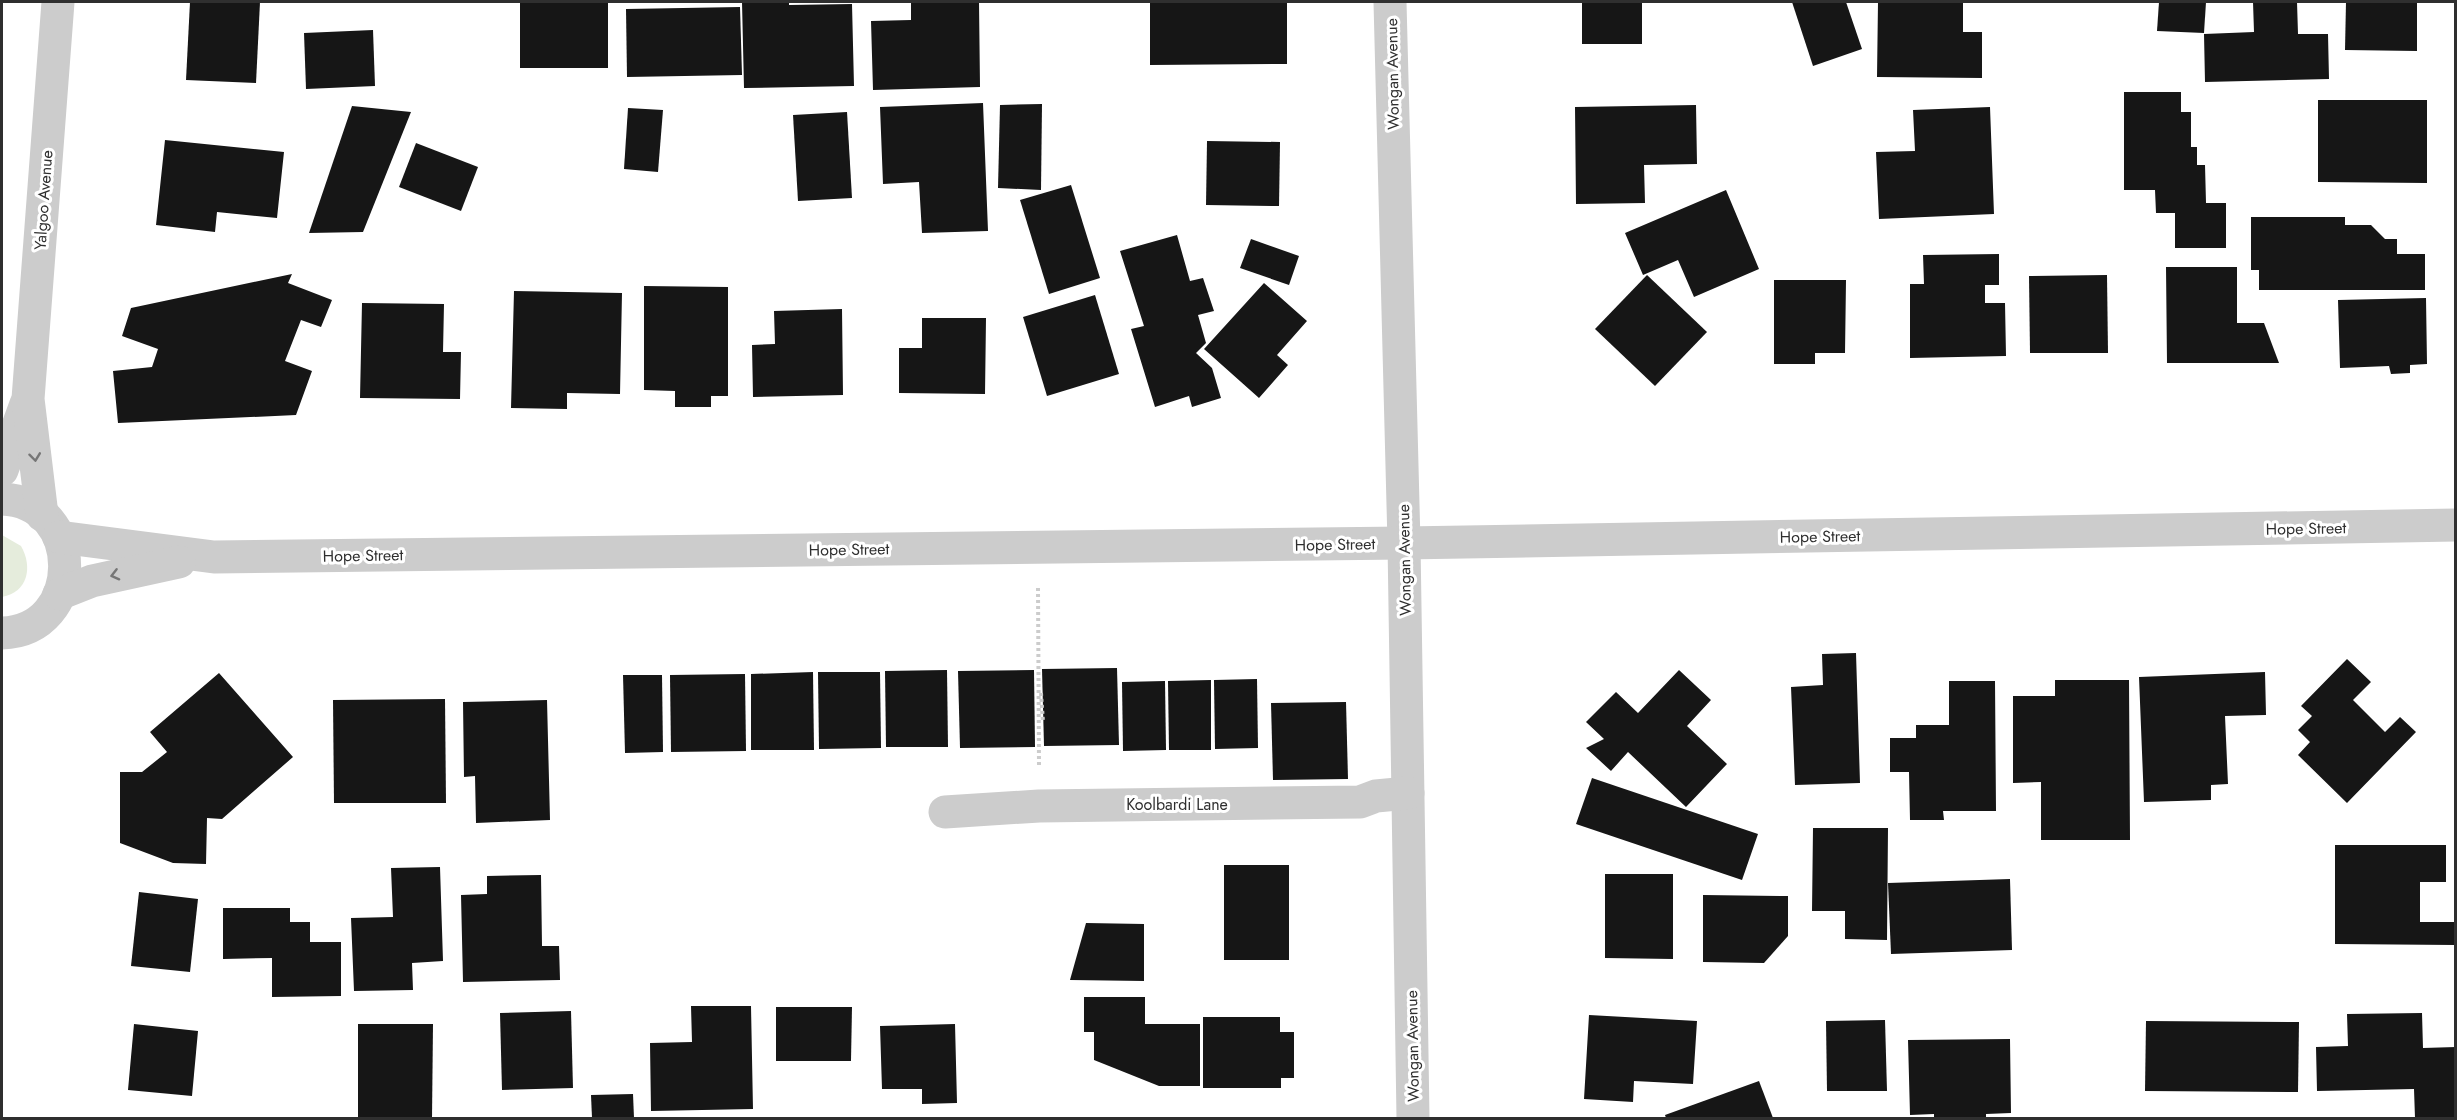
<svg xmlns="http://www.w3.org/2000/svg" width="2457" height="1120" font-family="Jost,sans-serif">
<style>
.green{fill:#e5ecdc}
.building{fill:#161616}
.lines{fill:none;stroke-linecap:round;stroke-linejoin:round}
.path{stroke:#ccc;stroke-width:4;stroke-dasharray:3 3;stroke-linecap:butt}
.minor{stroke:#ccc;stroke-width:33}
.oneway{stroke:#767676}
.labels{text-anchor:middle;stroke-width:6;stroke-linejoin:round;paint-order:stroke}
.street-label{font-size:16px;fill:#2f2f2f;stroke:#fff}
</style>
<rect width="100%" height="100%" fill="#fff"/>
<path class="green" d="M 2,535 L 21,546 C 33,567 28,592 2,597 Z"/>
<g class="building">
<polygon points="190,2 260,2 256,83 186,80"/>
<rect x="520" y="2" width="88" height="66"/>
<polygon points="742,2 789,2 789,5 852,4 854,86 744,88"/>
<polygon points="911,2 979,2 980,87 873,90 871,21 911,20"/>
<polygon points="1150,2 1287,2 1287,64 1150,65"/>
<rect x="1582" y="2" width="60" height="42"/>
<polygon points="1792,2 1846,2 1862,49 1813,66"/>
<polygon points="1878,2 1963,2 1963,32 1982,32 1982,78 1877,77"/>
<polygon points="2159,2 2206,2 2204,33 2157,31"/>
<polygon points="2253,2 2297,2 2298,34 2328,34 2329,79 2205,82 2204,34 2254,32"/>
<polygon points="2346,2 2417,2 2417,51 2345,50"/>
<polygon points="740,7 742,75 627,77 626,9"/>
<polygon points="373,30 375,86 306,89 304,33"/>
<polygon points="2124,92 2181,92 2181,112 2191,112 2191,147 2197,147 2197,165 2205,165 2206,203 2226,203 2226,248 2175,248 2175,213 2156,213 2155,190 2124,190"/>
<polygon points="2318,100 2427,100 2427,183 2318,182"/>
<polygon points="983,103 988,231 922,233 919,182 883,184 880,107"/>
<polygon points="1042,104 1041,190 998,188 1000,105"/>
<polygon points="1696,105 1697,164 1644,165 1645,203 1576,204 1575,107"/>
<polygon points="352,106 411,112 363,232 309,233"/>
<polygon points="1990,107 1994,214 1879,219 1876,152 1915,151 1913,110"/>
<polygon points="628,108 663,110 658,172 624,169"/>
<polygon points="847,112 852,198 798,201 793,115"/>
<polygon points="165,140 284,152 277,218 217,212 215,232 156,225"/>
<polygon points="1207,141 1280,142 1279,206 1206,205"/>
<polygon points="416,143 478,167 461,211 399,187"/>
<polygon points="1071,185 1100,278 1049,294 1020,200"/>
<polygon points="1726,190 1759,269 1694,297 1678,260 1643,275 1625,233"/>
<polygon points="2251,217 2345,217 2345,225 2371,225 2385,239 2397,239 2397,254 2425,254 2425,290 2259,290 2259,270 2251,270"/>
<polygon points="1177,235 1190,281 1203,278 1214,311 1198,315 1206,343 1196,353 1212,368 1221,398 1192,407 1189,396 1155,407 1131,329 1144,326 1120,251"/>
<polygon points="1251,239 1299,256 1289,285 1240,268"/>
<polygon points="1999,254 1999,285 1985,285 1985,303 2005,303 2006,356 1910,358 1910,284 1924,284 1923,255"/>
<polygon points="2166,267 2237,267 2237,323 2264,323 2279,363 2167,363"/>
<polygon points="292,274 288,283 332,300 321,327 301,320 285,361 312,371 296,415 118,423 113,371 152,367 158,349 122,336 131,308"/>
<polygon points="1647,275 1707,332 1655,386 1595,329"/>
<polygon points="2107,275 2108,353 2030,353 2029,276"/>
<polygon points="1774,280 1846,280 1845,353 1815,353 1815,364 1774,364"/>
<polygon points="1264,283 1307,321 1277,355 1288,365 1259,398 1204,349"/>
<polygon points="644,286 728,287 728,396 711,396 711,407 675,407 675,391 644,390"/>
<polygon points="514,291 622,293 620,394 567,393 567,409 511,408"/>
<polygon points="1095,295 1119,374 1047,396 1023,317"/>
<polygon points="2426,298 2427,364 2410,365 2410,373 2391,374 2389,366 2340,368 2338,300"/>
<polygon points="362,303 444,304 443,352 461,352 460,399 360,398"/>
<polygon points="842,309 843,395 753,397 752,345 775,344 774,311"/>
<polygon points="922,318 986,318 985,394 899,393 899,348 922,348"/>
<polygon points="1856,653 1860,783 1795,785 1791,687 1823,685 1822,654"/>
<polygon points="2347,659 2371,682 2353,700 2385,732 2400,717 2416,732 2347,803 2298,755 2310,742 2298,730 2312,716 2301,706"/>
<polygon points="1117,668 1119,745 1044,746 1042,669"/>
<polygon points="947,670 948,747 886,747 885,671"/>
<polygon points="1034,670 1035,747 960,748 958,671"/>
<polygon points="1679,670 1711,700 1687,726 1727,764 1686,807 1628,752 1611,771 1586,748 1604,739 1586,722 1616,692 1638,713"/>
<polygon points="813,672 814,750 751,750 751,674"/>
<polygon points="818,672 880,672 881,748 819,749"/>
<polygon points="2265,672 2266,715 2225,716 2228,784 2211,785 2211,800 2144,802 2139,677"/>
<polygon points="219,673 293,757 222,819 207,818 206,864 173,863 120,843 120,772 142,772 167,752 150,732"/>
<polygon points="745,674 746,751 671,752 670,675"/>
<polygon points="623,675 662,675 663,752 625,753"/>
<polygon points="1257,679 1258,748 1215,749 1214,680"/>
<polygon points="1211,680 1211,750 1169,750 1168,681"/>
<polygon points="2055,680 2129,680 2130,840 2041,840 2041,782 2013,783 2013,696 2055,696"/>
<polygon points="1165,681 1166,750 1123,751 1122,682"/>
<polygon points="1949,681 1995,681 1996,811 1943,811 1944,820 1910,820 1909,772 1890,772 1890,738 1916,738 1916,725 1949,725"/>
<polygon points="445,699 446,803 334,803 333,700"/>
<polygon points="547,700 550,820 476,823 475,776 464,777 463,702"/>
<polygon points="1346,702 1348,779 1273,780 1271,703"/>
<polygon points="1592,778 1758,834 1742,880 1576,824"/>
<polygon points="1813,828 1888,828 1887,940 1845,939 1845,911 1812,911"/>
<polygon points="2335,845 2446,845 2446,882 2420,882 2420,922 2455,922 2455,945 2335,944"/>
<rect x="1224" y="865" width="65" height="95"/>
<polygon points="440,867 443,961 412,963 413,990 354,991 351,918 393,917 391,868"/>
<polygon points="1605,874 1673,874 1673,959 1605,958"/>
<polygon points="541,875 542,946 559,946 560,980 463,982 461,895 487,894 487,876"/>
<polygon points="2010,879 2012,950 1891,954 1888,883"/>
<polygon points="139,892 198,899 190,972 131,966"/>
<polygon points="1703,895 1788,896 1788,936 1764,963 1703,962"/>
<polygon points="223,908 290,908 290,922 310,922 310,942 341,942 341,996 272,997 272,958 223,959"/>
<polygon points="1086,923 1144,924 1144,981 1070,980"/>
<polygon points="1084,997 1145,997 1145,1024 1200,1024 1200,1086 1159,1086 1094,1060 1094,1032 1084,1032"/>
<polygon points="691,1006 751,1006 753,1109 651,1111 650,1043 692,1042"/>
<polygon points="776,1007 852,1007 851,1061 776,1061"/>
<polygon points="571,1011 573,1088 502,1090 500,1013"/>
<polygon points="2422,1013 2423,1048 2456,1047 2456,1117 2415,1118 2414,1089 2317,1091 2316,1047 2348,1046 2347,1014"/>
<polygon points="1589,1015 1697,1021 1693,1084 1634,1081 1633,1102 1584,1099"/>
<polygon points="1203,1017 1280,1017 1280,1032 1294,1032 1294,1078 1281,1078 1281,1088 1203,1088"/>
<polygon points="1885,1020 1887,1091 1827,1091 1826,1021"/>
<polygon points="2146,1021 2299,1022 2298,1092 2145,1091"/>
<polygon points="134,1024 198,1031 192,1096 128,1090"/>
<polygon points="358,1024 433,1024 432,1118 358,1118"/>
<polygon points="955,1024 957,1103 922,1104 922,1089 882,1089 880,1026"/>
<polygon points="2010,1039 2011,1113 1986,1114 1986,1118 1934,1118 1934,1114 1910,1115 1908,1040"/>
<polygon points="1759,1081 1773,1118 1666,1118 1665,1115"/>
<polygon points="633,1094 634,1118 592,1118 591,1095"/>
</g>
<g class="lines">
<g class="path">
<polyline points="1038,588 1039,766"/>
<polyline points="1041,693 1043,722"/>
</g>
<g class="minor">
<polyline points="1390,2 1404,543 1413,1118"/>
<polyline points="2,470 26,404"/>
<path d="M 2,499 C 86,502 85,631 2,633"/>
<polyline points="42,515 28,399 58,2"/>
<polyline points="59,537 214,557 1404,543 2456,525"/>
<polyline points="59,594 92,581 179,562"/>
<polyline points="945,812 1039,806 1360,802 1376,796 1408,793"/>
</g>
</g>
<defs><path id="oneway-chevron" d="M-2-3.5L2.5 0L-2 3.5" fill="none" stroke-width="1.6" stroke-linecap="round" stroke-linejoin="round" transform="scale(1.5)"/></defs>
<g class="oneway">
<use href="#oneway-chevron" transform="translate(35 457) rotate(83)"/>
<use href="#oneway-chevron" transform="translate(115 575) rotate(166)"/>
</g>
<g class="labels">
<g class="street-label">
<text transform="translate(1392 74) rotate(-91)" y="6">Wongan Avenue</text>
<text transform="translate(43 200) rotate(-86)" y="6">Yalgoo Avenue</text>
<text transform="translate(2306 528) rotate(-1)" y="6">Hope Street</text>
<text transform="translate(1820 536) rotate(-1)" y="6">Hope Street</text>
<text transform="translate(1335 544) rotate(-1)" y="6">Hope Street</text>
<text transform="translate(849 549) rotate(-1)" y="6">Hope Street</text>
<text transform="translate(363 555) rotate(-1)" y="6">Hope Street</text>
<text transform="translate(1404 560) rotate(-91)" y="6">Wongan Avenue</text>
<text x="1177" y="810">Koolbardi Lane</text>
<text transform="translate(1412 1046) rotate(-91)" y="6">Wongan Avenue</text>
</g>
</g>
<rect width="2457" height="1120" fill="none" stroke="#2f2f2f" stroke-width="6"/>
</svg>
